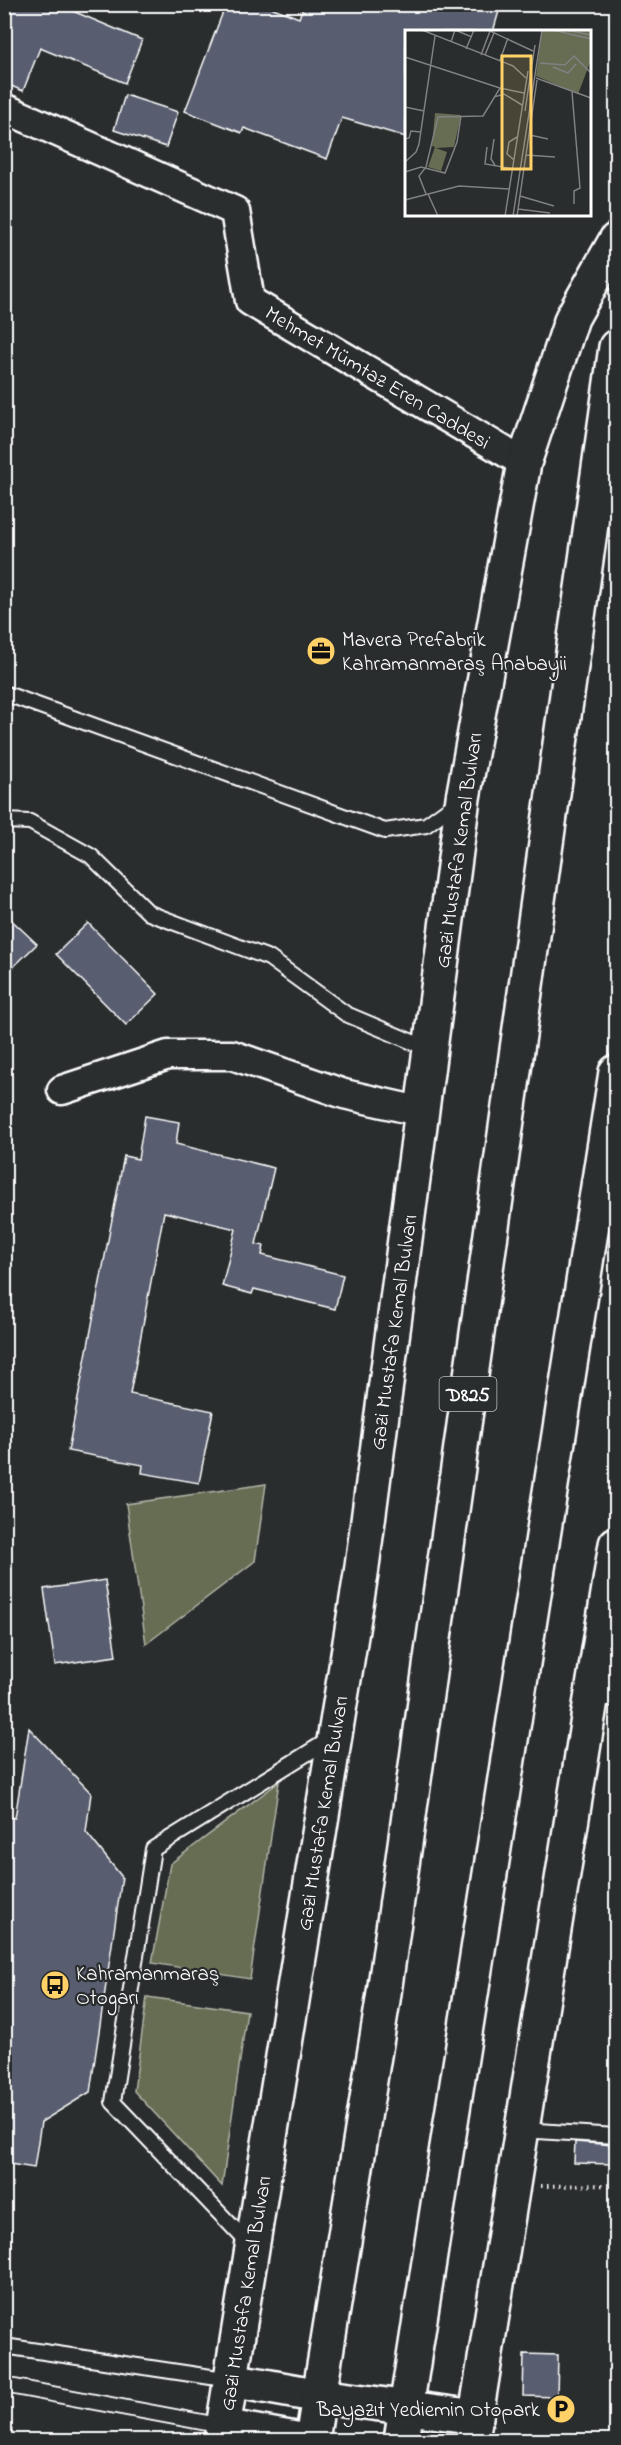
<svg xmlns="http://www.w3.org/2000/svg" width="621" height="2445" font-family="'Indie Flower',sans-serif">
<style>
.green{fill:#666d53;stroke:#b2b6a9;stroke-width:1.5}
.building{fill:#585d6f;stroke:#fff;stroke-width:1.5}
.lines{fill:none;stroke-linecap:round;stroke-linejoin:round}
.service-casing{stroke:#fff;stroke-width:18}
.minor-casing{stroke:#fff;stroke-width:33}
.tertiary-casing{stroke:#fff;stroke-width:38}
.trunk-casing{stroke:#fff;stroke-width:38}
.path{stroke:#fff;stroke-width:4;stroke-dasharray:1.5 4.5;stroke-linecap:butt}
.service{stroke:#2a2d2e;stroke-width:14}
.minor{stroke:#2a2d2e;stroke-width:28}
.tertiary{stroke:#2a2d2e;stroke-width:33}
.trunk{stroke:#2a2d2e;stroke-width:33}
.labels{text-anchor:middle;stroke-width:4.5;stroke-linejoin:round;paint-order:stroke}
.shield{fill:#2a2d2e;stroke:#bfc0c0;stroke-width:1.5}
.shield-label{font-size:20px;font-weight:bold;fill:#fff}
.street-label{font-size:21px;fill:#fff;stroke:#2a2d2e}
.poi-label{font-size:21px;fill:#fff;stroke:#2a2d2e;text-anchor:start}
.inset-road{fill:none;stroke:#7f8182;stroke-width:1.5}
.view{fill:#ffd166;fill-opacity:0.15;stroke:#ffd166;stroke-width:3}
.inset-edge{fill:none;stroke:#fff;stroke-width:3}
</style>
<rect width="100%" height="100%" fill="#2a2d2e"/>
<filter id="ink" filterUnits="userSpaceOnUse"><feTurbulence type="fractalNoise" baseFrequency=".0167" numOctaves="2"/><feDisplacementMap in="SourceGraphic" scale="12" xChannelSelector="R" yChannelSelector="G"/><feConvolveMatrix kernelMatrix="1 2 1 2 8 2 1 2 1" color-interpolation-filters="sRGB"/></filter>
<g filter="url(#ink)">
<g class="green">
<polygon points="266,1484 255,1561 146,1644 126,1504"/>
<polygon points="279,1782 250,1979 152,1963 170,1864"/>
<polygon points="147,1997 247,2011 222,2186 134,2091"/>
</g>
<g class="building">
<polygon points="4,4 56,4 142,40 125,83 40,48 23,91 4,83"/>
<polygon points="226,4 263,4 299,18 304,4 501,4 493,32 406,32 406,137 342,118 327,159 244,128 242,133 185,111"/>
<polygon points="125,95 178,112 166,147 114,130"/>
<polygon points="4,913 37,944 4,976"/>
<polygon points="88,923 158,994 126,1025 56,954"/>
<polygon points="145,1116 179,1122 176,1144 274,1168 256,1244 264,1246 262,1255 343,1275 335,1309 254,1289 252,1294 222,1286 236,1229 164,1212 130,1394 213,1411 199,1483 142,1473 143,1465 68,1451 124,1156 138,1159"/>
<polygon points="105,1580 116,1656 55,1665 44,1589"/>
<polygon points="29,1728 91,1793 86,1832 122,1877 90,2092 41,2122 34,2168 4,2163 4,1817 15,1818"/>
<polygon points="575,2142 614,2145 613,2164 574,2163"/>
<polygon points="524,2354 558,2355 557,2397 523,2396"/>
</g>
<g class="lines">
<g class="service-casing">
<g id="service">
<polyline points="4,693 385,831 426,825 459,801"/>
<polyline points="4,821 30,822 91,856 149,913 269,958 346,1014 429,1049"/>
<polyline points="592,1696 616,1699"/>
<polyline points="522,2130 616,2136"/>
<polyline points="250,2245 113,2102 153,1849 332,1738"/>
<polyline points="4,2346 231,2380"/>
<polyline points="4,2385 223,2426"/>
</g>
</g>
<g class="minor-casing">
<g id="minor">
<polyline points="4,108 235,211 250,301 524,463"/>
<polyline points="62,1090 168,1055 232,1055 344,1094 423,1112"/>
</g>
</g>
<g class="tertiary-casing">
<g id="tertiary">
<polyline points="231,2380 320,2396 476,2417"/>
<polyline points="223,2426 301,2440"/>
<polyline points="221,2440 361,1574 463,798 524,463 572,318 616,240"/>
<polyline points="472,2440 616,1544"/>
</g>
</g>
<g class="trunk-casing">
<g id="trunk">
<polyline points="312,2440 383,2000 616,347"/>
<polyline points="401,2440 616,1072"/>
</g>
</g>
<polyline class="path" points="541,2186 616,2185"/>
<use href="#service" class="service"/>
<use href="#minor" class="minor"/>
<use href="#tertiary" class="tertiary"/>
<use href="#trunk" class="trunk"/>
</g>
</g>
<defs>
<g id="office-disc" transform="scale(1.5)"><circle r="9.5" fill="#ffd166" stroke="#2a2d2e"/><path d="M-6-3h4V-5.5h4V-3h4V5H-6ZM-1-4.5V-3h2v-1.5ZM-6 0V1H6V0Z" fill="#111"/></g>
<g id="bus-disc" transform="scale(1.5)"><circle r="9.5" fill="#ffd166" stroke="#2a2d2e"/><path d="M-5-6H5V4H4V6H2V4H-2V6H-4V4H-5ZM-3.5-4V0h7V-4ZM-3.5 1.2v1.5H-2V1.2ZM2 1.2v1.5H3.5V1.2Z" fill="#111"/></g>
<g id="parking-disc" transform="scale(1.5)"><circle r="9.5" fill="#ffd166" stroke="#2a2d2e"/><path d="M-3.5-5.5H1a3.5 3.5 0 0 1 0 7H-1V5.5H-3.5ZM-1-3.4V-.6H.8a1.4 1.4 0 0 0 0-2.8Z" fill="#111"/></g>
</defs>
<g fill-rule="evenodd">
<use href="#office-disc" x="321" y="651"/>
<use href="#bus-disc" x="55" y="1985"/>
<use href="#parking-disc" x="561" y="2409"/>
</g>
<g class="labels">
<rect class="shield" x="439.5" y="1377" width="57" height="34" rx="4.5"/>
<g class="shield-label">
<text x="468" y="1401">D825</text>
</g>
<g class="street-label">
<text transform="translate(378 377) rotate(31)" y="7">Mehmet Mümtaz Eren Caddesi</text>
<text transform="translate(458 850) rotate(-82)" y="7">Gazi Mustafa Kemal Bulvarı</text>
<text transform="translate(393 1332) rotate(-82)" y="7">Gazi Mustafa Kemal Bulvarı</text>
<text transform="translate(322 1813) rotate(-81)" y="7">Gazi Mustafa Kemal Bulvarı</text>
<text transform="translate(245 2293) rotate(-81)" y="7">Gazi Mustafa Kemal Bulvarı</text>
</g>
<g class="poi-label">
<text x="342" y="646">Mavera Prefabrik<tspan x="342" dy="24">Kahramanmaraş Anabayii</tspan></text>
<text x="76" y="1980">Kahramanmaraş<tspan x="76" dy="24">Otogarı</tspan></text>
<text x="540" y="2416" text-anchor="end">Bayazıt Yediemin Otopark</text>
</g>
</g>
<g transform="translate(405 30)">
<rect width="186" height="186" fill="#2a2d2e"/>
<path d="M 137,0 L 186,0 L 186,30 L 173,64 L 131,46 ZM 30,83 L 56,85 L 49,117 L 31,118 L 42,122 L 36,141 L 23,137 L 30,117 L 27,116 Z" fill="#666d53"/>
<path class="inset-road" d="M 17,0 L 108,36 L 121,48M 83,0 L 128,21M 148,0 L 186,9M 161,0 L 186,5M 46,12 L 50,0 L 67,7M 61,19 L 69,0M 76,25 L 85,1M 80,25 L 89,3M 0,27 L 95,58M 95,30 L 103,8M 135,33 L 160,35 L 169,26 L 186,43M 148,37 L 163,43 L 171,34M 131,48 L 186,68M 167,62 L 175,158 L 169,161 L 169,174M 89,67 L 99,64 L 117,75M 0,77 L 19,81M 120,81 L 130,15M 125,105 L 143,109M 0,109 L 4,108 L 6,101 L 16,102M 89,109 L 86,129 L 90,135M 82,117 L 80,134 L 109,139M 121,125 L 150,127M 109,130 L 102,124 L 104,112 L 112,107M 0,132 L 11,122 L 14,114 L 30,6M 0,142 L 16,137 L 40,143 L 52,112 L 56,86M 21,164 L 14,146 L 21,137 L 33,87 L 78,86 L 95,58 L 119,63M 23,164 L 33,186M 115,166 L 149,176M 0,170 L 54,156 L 104,159M 113,179 L 145,183M 100,186 L 123,41M 108,186 L 137,0M 112,186 L 132,50"/>
<path class="view" d="M 97,26 L 126,26 L 126,139 L 97,139 Z"/>
<rect width="186" height="186" class="inset-edge"/>
</g>
<rect width="621" height="2445" fill="none" stroke="#2a2d2e" stroke-width="24"/>
<rect x="12" y="12" width="597" height="2421" fill="none" stroke="#fff" stroke-width="2" filter="url(#ink)"/>
</svg>
